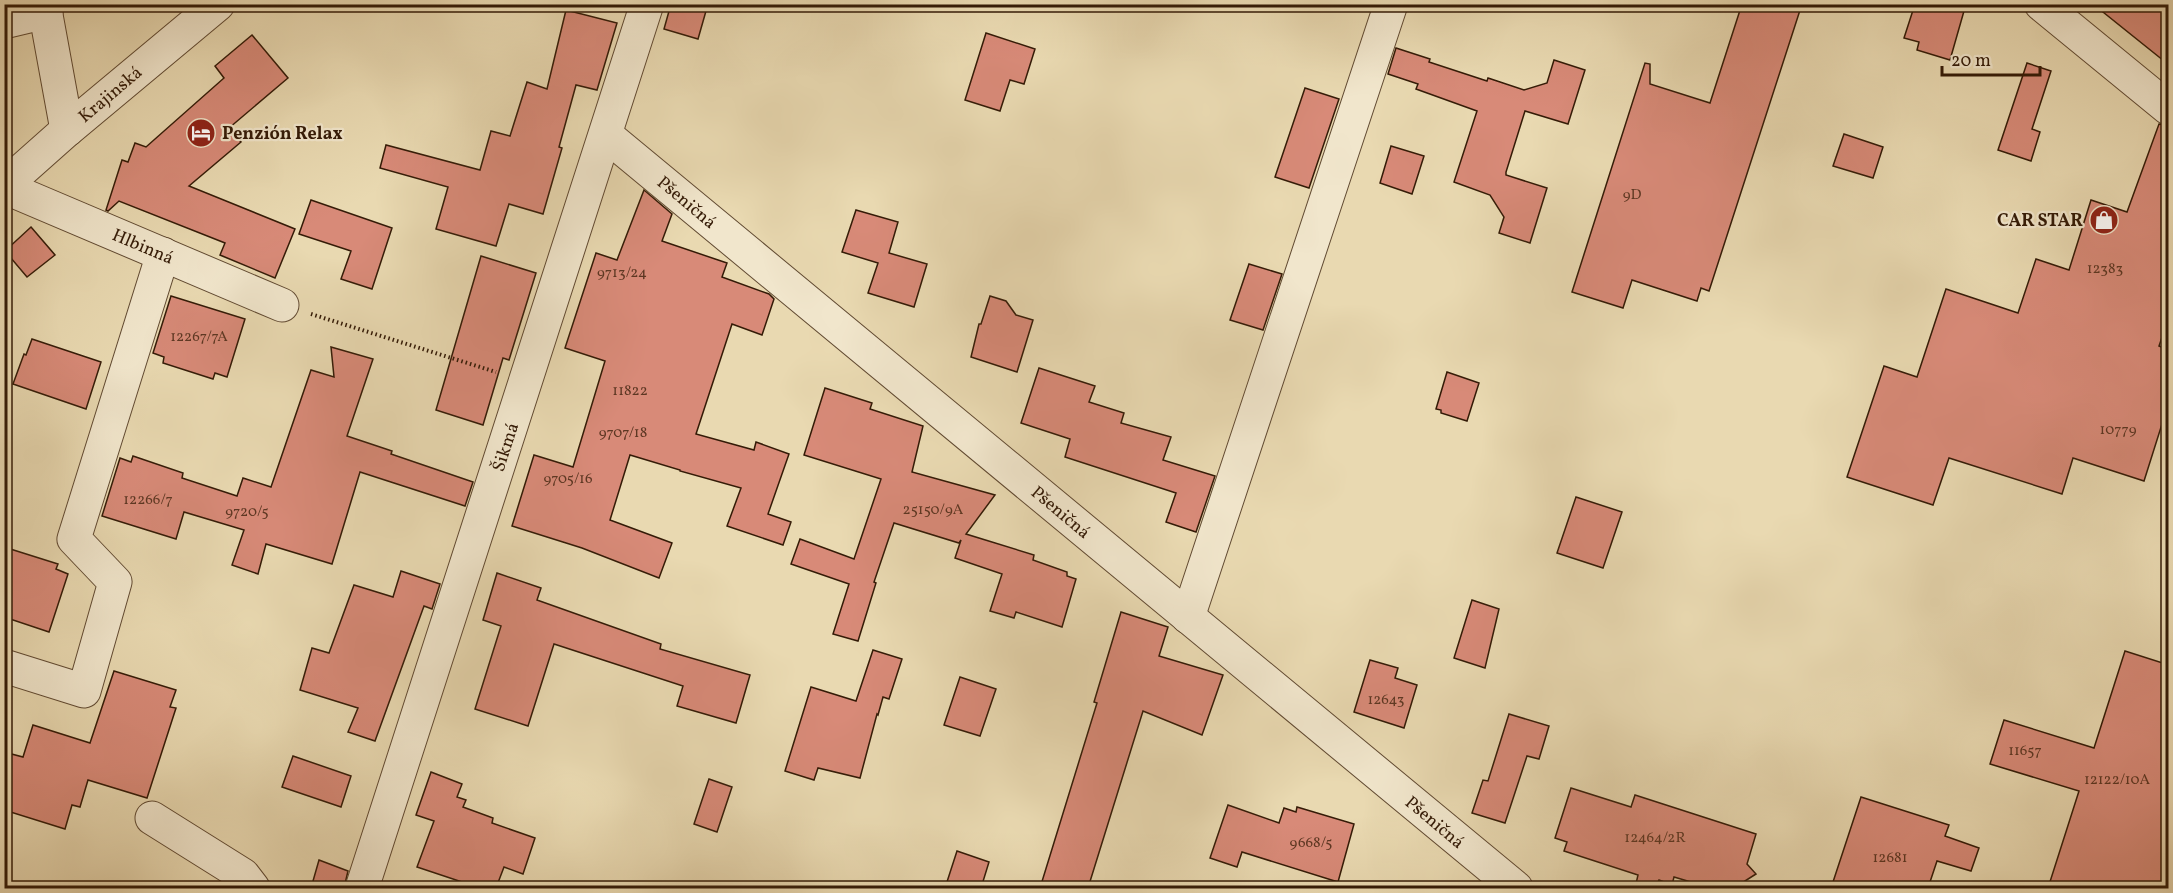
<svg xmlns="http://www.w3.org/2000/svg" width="2173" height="893" font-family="Vollkorn,serif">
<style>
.building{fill:#d88a78;stroke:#341b07;stroke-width:1.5}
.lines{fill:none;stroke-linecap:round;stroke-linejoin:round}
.minor-casing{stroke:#614a32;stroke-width:35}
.path{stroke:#341b07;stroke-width:4;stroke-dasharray:1.5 3;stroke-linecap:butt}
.minor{stroke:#f1e6cc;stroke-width:33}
.labels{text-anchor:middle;stroke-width:4.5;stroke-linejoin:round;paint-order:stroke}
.number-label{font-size:15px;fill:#5d3723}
.street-label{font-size:18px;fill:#341b07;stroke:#f1e6cc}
.poi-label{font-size:18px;font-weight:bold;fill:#341b07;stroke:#f1e6cc;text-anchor:start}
</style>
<rect width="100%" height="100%" fill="#e9d9b1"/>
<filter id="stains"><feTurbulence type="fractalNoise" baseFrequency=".00333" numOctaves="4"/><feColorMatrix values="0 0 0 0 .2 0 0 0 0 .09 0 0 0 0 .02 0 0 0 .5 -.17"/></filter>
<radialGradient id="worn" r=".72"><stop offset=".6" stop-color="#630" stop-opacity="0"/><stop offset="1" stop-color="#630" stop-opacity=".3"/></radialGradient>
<g class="building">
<polygon points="671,4 708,4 698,39 664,29"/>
<polygon points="1742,4 1802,4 1709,291 1701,288 1697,301 1632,280 1623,308 1572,292 1645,63 1650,64 1650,84 1710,103"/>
<polygon points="1915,4 1966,4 1950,60 1917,50 1919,42 1904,38"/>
<polygon points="2093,4 2169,4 2169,65"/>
<polygon points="566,10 617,23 597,90 576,85 559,147 562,148 543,214 509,204 496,246 436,229 448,187 380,168 386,145 480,170 491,131 510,136 527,82 547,89"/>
<polygon points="986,33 1035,49 1024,84 1010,80 1000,111 965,100"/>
<polygon points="252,35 288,78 229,128 241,142 189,186 295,229 275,278 220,255 225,243 119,201 108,211 106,210 122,160 128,162 135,143 146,147 224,78 215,66"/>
<polygon points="1396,48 1430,59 1429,62 1487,81 1488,78 1524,90 1547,83 1554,60 1585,70 1568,124 1525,111 1506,172 1506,175 1547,188 1530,243 1499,233 1504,217 1490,195 1454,182 1477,111 1416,89 1418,84 1388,74"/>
<polygon points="2027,63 2051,71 2032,129 2040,132 2031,161 1998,150"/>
<polygon points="1305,88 1339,99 1309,188 1275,177"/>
<polygon points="2159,124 2169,126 2169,317 2159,346 2169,350 2169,402 2144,481 2073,458 2062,494 1949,458 1933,505 1847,477 1884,366 1917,377 1946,289 2018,313 2036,259 2069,270 2091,200 2127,212"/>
<polygon points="1844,134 1883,147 1873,178 1833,166"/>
<polygon points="1391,146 1424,156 1412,194 1380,183"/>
<polygon points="644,190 672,214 662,241 727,263 722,277 769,294 774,299 762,335 732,324 696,434 754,450 756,442 789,454 768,514 791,522 783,545 727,526 741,488 680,471 680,470 630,455 610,520 672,543 659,578 582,548 512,526 534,455 573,467 605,361 565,348 596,253 617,260"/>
<polygon points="311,200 392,228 372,289 341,279 351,251 299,234"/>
<polygon points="856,210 898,222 889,253 927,264 914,307 868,293 878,263 842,252"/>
<polygon points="31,227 55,255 27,277 5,251"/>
<polygon points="481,256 536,273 509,360 503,358 483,425 436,410"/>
<polygon points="1249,264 1282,274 1263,330 1230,320"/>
<polygon points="171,296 245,319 227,377 215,373 213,379 163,363 164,357 153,353"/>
<polygon points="990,296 1006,301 1016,315 1033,320 1017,372 971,357 979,324 981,324"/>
<polygon points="32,339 101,362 86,409 13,384 24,354 26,355"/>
<polygon points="331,347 373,359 347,436 392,451 391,454 473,482 465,506 360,472 332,564 266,544 258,574 232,565 244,530 184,512 176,539 102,516 120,458 131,462 133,456 183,473 182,478 237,496 243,478 271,487 311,370 334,377"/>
<polygon points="1039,368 1095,386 1089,402 1124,413 1121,423 1171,437 1163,460 1215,476 1196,532 1166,522 1176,493 1065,457 1070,439 1021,423"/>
<polygon points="1447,372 1479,383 1467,421 1441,413 1441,410 1436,409"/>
<polygon points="825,388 872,403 870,409 923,426 912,472 995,495 966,534 1034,555 1033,560 1067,572 1067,576 1076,579 1062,627 1016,612 1014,618 990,611 1002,574 955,558 961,540 959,543 894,523 874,582 876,583 858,641 833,634 849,584 791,564 800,539 854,559 881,479 804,455"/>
<polygon points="1576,497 1622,512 1603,568 1557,553"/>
<polygon points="4,547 58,564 56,569 68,574 49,632 4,617"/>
<polygon points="401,571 440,584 432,609 424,606 375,741 348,732 358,708 300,690 312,648 329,653 354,585 393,597"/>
<polygon points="497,573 541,588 537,600 661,644 660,649 750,675 736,723 677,706 683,686 554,644 528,726 475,709 501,626 483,620"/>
<polygon points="1472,600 1499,609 1485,668 1454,658"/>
<polygon points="1121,612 1168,627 1159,656 1223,675 1202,735 1143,711 1088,888 1040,888 1097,703 1094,702"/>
<polygon points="873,650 902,659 889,699 883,697 878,715 877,714 860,778 818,768 814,780 785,771 811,687 856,701"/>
<polygon points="2125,651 2169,665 2169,888 2048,888 2079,791 1990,764 2004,720 2094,748"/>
<polygon points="1370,660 1398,668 1395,678 1417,685 1404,728 1354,712"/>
<polygon points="114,671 176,690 170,707 176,708 147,798 88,780 80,807 72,805 65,829 4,810 4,752 23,757 33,725 90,743"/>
<polygon points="960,677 996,689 980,736 944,725"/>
<polygon points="1509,714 1549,726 1539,759 1527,756 1505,823 1472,813 1483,780 1488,781"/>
<polygon points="293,756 351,776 341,807 282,787"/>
<polygon points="431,772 462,784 457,797 466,800 463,807 493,818 492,823 535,838 523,874 504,867 496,888 480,888 417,867 434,821 416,815"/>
<polygon points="709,779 732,787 717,832 694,824"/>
<polygon points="1571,788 1631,807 1635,795 1756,834 1747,864 1756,874 1734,888 1711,888 1674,877 1672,885 1659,880 1655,888 1635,888 1638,875 1564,851 1567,842 1555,838"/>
<polygon points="1861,797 1949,825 1945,836 1979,848 1971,871 1937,861 1928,888 1831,888"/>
<polygon points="1228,805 1279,823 1284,808 1296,812 1297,807 1354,824 1338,882 1242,852 1237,867 1210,858"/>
<polygon points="957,851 989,862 981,888 945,888"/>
<polygon points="319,860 348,871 344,888 311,888"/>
</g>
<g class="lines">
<g class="minor-casing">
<g id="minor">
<polyline points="44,4 67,130"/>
<polyline points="2041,4 2168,108"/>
<polyline points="4,22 46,12"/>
<polyline points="606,135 1516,888"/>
<polyline points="4,186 67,130 218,4"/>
<polyline points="4,187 282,305"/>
<polyline points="1188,617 1391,4"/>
<polyline points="4,666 84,691 115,582 74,539 163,254"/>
<polyline points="152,818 243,875 253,888"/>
<polyline points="362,888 647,4"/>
</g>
</g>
<polyline class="path" points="311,314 496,372"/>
<use href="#minor" class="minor"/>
</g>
<defs>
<g id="hotel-disc" transform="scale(1.5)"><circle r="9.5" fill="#8f2418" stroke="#f1e6cc"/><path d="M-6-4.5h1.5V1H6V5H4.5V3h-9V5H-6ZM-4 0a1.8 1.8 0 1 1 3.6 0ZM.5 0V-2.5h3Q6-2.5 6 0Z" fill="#fff"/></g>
<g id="shop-disc" transform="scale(1.5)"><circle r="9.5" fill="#8f2418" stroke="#f1e6cc"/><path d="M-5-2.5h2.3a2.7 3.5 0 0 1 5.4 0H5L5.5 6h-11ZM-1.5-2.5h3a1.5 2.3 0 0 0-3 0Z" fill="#fff"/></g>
</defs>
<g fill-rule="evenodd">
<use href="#hotel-disc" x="201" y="133"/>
<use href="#shop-disc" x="2104" y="220"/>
</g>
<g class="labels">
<g class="number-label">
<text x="1632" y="199">9D</text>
<text x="2105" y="273">12383</text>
<text x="622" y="277">9713/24</text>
<text x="199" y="341">12267/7A</text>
<text x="630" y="395">11822</text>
<text x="2118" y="434">10779</text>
<text x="623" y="437">9707/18</text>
<text x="568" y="483">9705/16</text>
<text x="148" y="504">12266/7</text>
<text x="933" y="514">25150/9A</text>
<text x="247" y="516">9720/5</text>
<text x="1386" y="704">12643</text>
<text x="2025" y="755">11657</text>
<text x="2117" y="784">12122/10A</text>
<text x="1655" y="842">12464/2R</text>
<text x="1311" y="847">9668/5</text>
<text x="1890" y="862">12681</text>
</g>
<g class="street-label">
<text transform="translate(110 94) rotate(-40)" y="6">Krajinská</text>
<text transform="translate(687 202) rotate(40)" y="6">Pšeničná</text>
<text transform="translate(143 246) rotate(23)" y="6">Hlbinná</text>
<text transform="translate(505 447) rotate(-72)" y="6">Šikmá</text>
<text transform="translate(1061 512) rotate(40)" y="6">Pšeničná</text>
<text transform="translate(1435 822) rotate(40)" y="6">Pšeničná</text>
</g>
<g class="poi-label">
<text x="222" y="139">Penzión Relax</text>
<text x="2083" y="226" text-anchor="end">CAR STAR</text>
</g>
</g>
<rect width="2173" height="893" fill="none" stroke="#e9d9b1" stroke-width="24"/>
<rect x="6" y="6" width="2161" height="881" fill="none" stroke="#341b07" stroke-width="3"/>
<rect x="12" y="12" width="2149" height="869" fill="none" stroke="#341b07" stroke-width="1.5"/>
<path d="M1942 66v9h98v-9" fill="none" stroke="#341b07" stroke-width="3"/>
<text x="1951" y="66" font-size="18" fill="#341b07" stroke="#f1e6cc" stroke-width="4.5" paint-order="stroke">20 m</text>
<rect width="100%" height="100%" filter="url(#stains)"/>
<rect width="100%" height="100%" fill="url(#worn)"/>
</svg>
